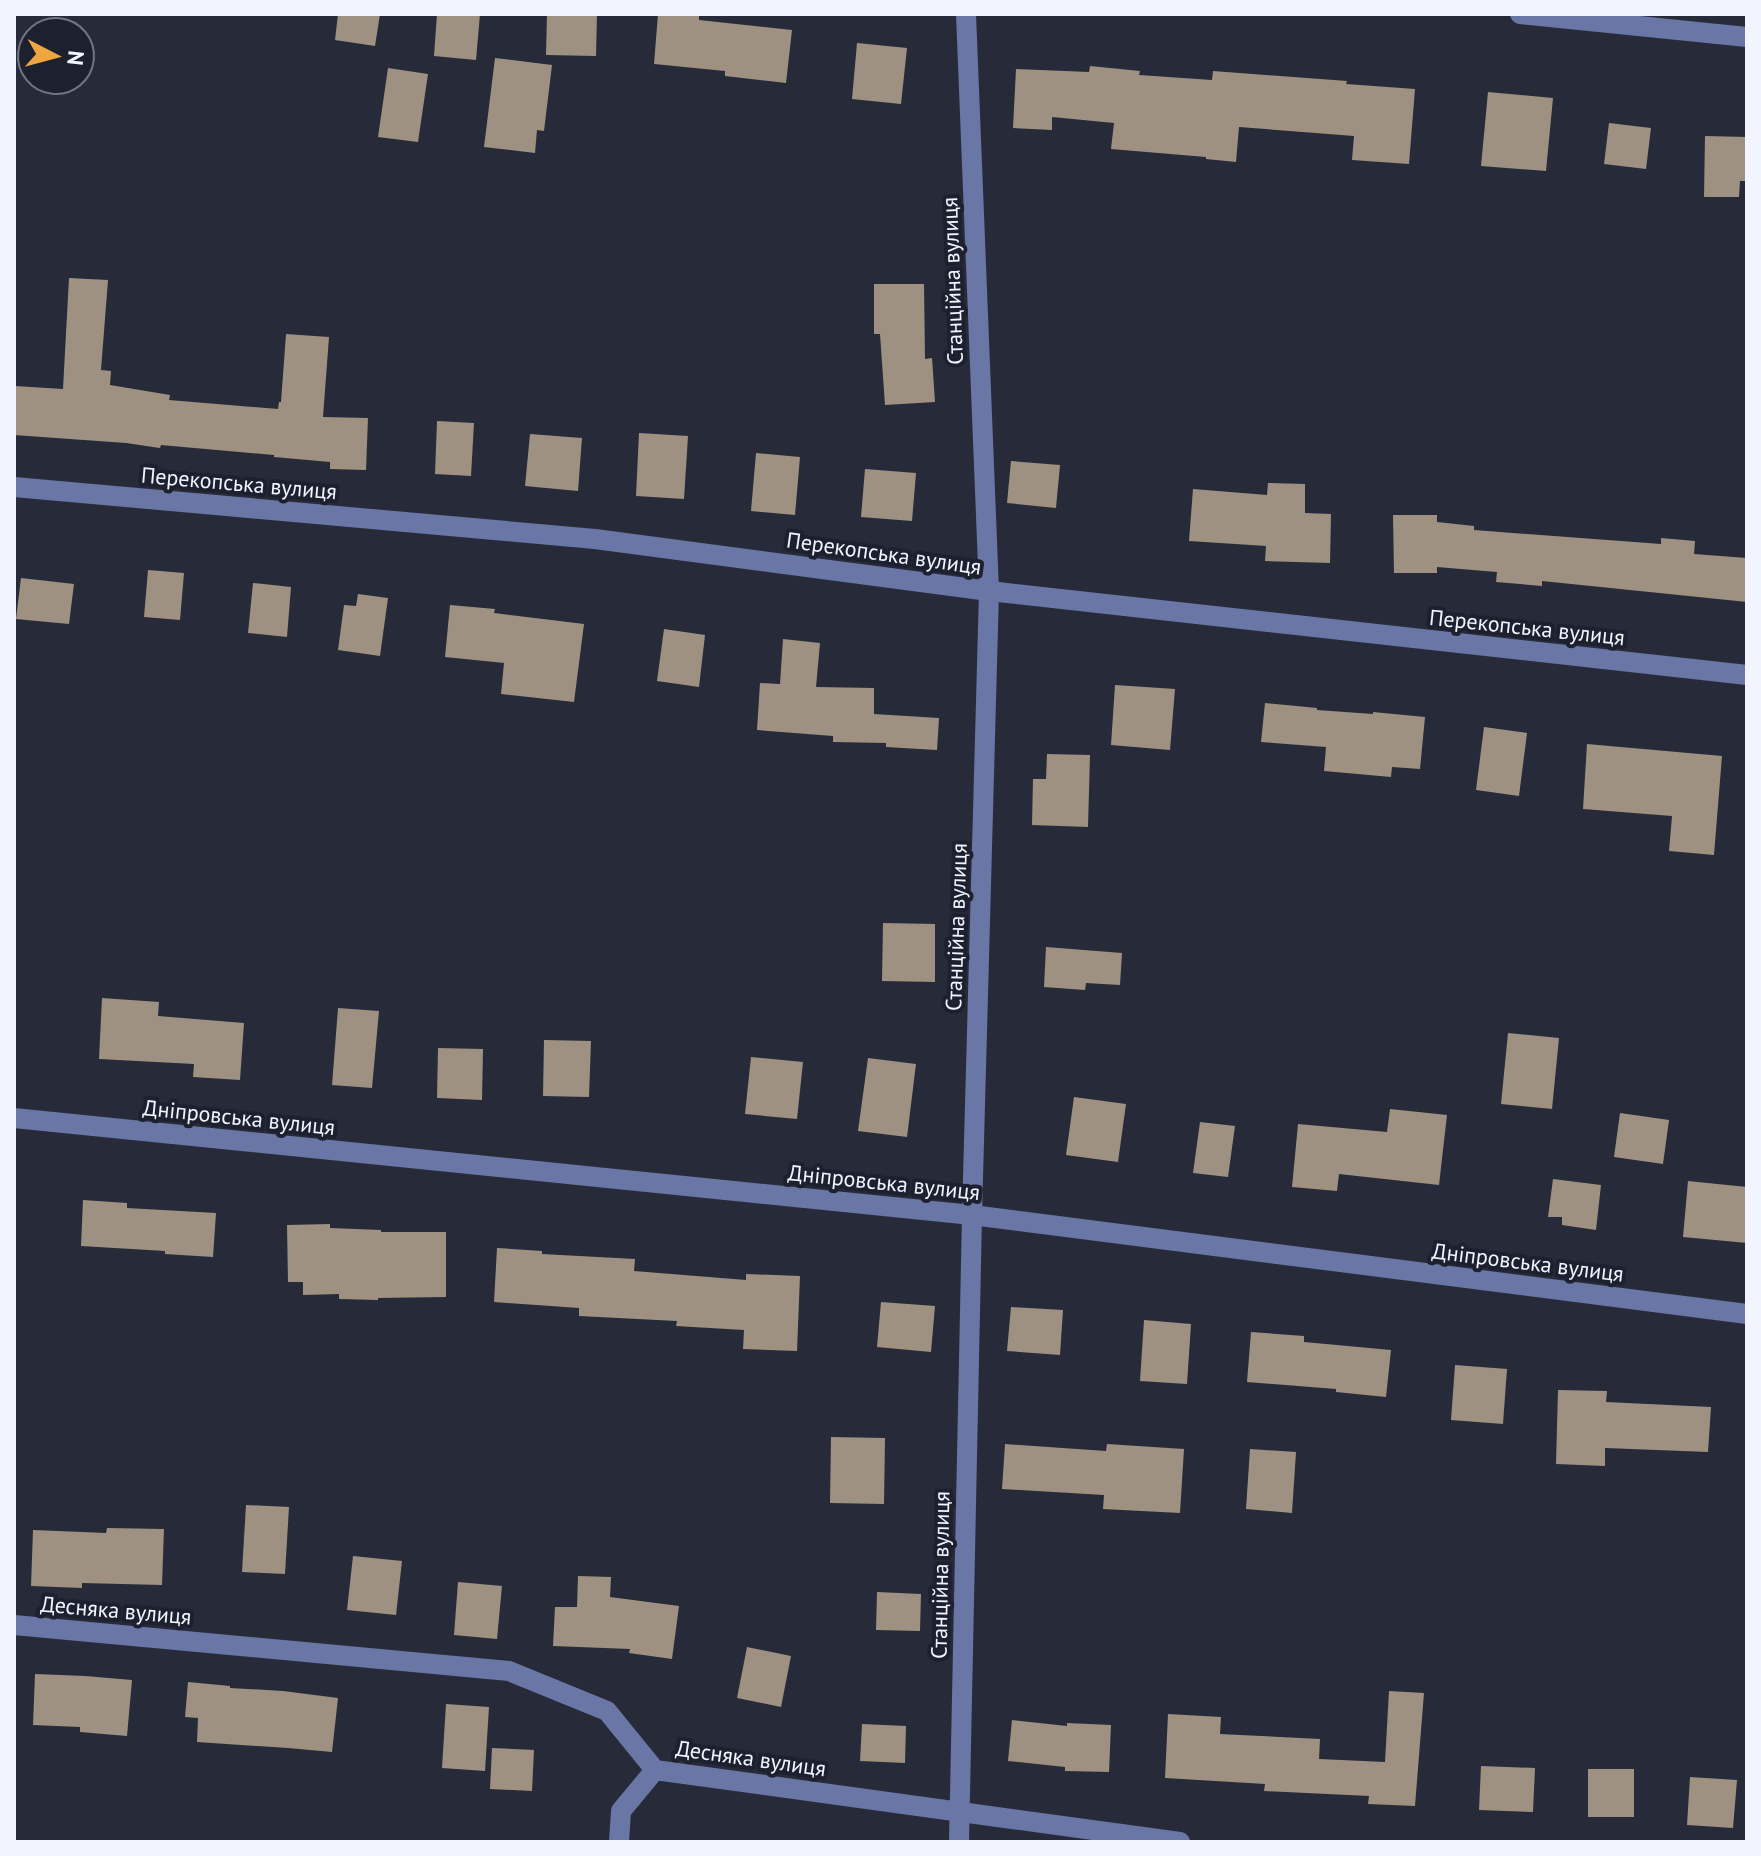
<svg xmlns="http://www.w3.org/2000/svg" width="1761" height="1856" font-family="'PT Sans',sans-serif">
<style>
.building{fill:#9e9181}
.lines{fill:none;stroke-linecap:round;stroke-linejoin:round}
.minor{stroke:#6a76a6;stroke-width:20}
.labels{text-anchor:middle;stroke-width:8;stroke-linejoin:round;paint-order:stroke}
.street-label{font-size:22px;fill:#f2f5ff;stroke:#1d212f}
</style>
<rect width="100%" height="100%" fill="#272b39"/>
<g class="building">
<polygon points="338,14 380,14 375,46 335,40"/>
<polygon points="437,14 480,14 476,60 434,56"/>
<polygon points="547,14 597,14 596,56 546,55"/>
<polygon points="658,14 699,14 699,20 792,30 786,83 725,76 725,71 654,64"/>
<polygon points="857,43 907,48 901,104 852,99"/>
<polygon points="495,58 552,65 544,131 537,130 535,153 484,147"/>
<polygon points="1090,66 1140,71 1139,75 1212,80 1213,71 1347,81 1346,84 1415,89 1409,164 1352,160 1354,136 1239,127 1236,162 1206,159 1206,157 1111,149 1114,123 1052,117 1052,130 1013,128 1016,69 1089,72"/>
<polygon points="388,68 428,74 418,142 378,137"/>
<polygon points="1488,92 1553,98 1546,171 1481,166"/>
<polygon points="1609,123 1651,128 1646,169 1604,164"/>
<polygon points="1705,136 1747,137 1747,181 1740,181 1739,197 1704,197"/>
<polygon points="69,278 108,280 101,370 111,371 110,385 170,395 169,400 278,409 279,402 281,402 286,334 329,337 323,417 368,418 366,470 330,469 330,462 274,457 274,455 161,445 160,448 126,443 14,435 15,386 63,389"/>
<polygon points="874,284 924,284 925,359 932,358 935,402 885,405 880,334 874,334"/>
<polygon points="437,421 474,423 471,476 435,474"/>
<polygon points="639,433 688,436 684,499 636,496"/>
<polygon points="530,434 582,438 578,491 525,486"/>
<polygon points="756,453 800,457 795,515 751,511"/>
<polygon points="1011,461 1060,465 1056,508 1007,503"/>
<polygon points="865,469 916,473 912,521 861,517"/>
<polygon points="1268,483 1305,484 1305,513 1331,514 1330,563 1265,561 1266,546 1189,541 1193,489 1267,495"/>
<polygon points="1393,515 1437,515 1437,522 1474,526 1474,530 1661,544 1661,538 1695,541 1694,554 1747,558 1747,602 1542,581 1542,586 1496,582 1497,572 1437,567 1437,573 1394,573"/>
<polygon points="148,570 184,573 180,620 144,617"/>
<polygon points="21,578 74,584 69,624 16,619"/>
<polygon points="253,583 291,587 287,637 248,633"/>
<polygon points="358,594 388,598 380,656 338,650 344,605 356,606"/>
<polygon points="450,605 495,609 494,613 584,624 574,702 501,694 504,663 445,657"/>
<polygon points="664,629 705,635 699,687 657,681"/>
<polygon points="783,639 820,643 816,687 874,688 874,714 939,718 937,750 886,747 886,743 833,742 833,736 757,730 760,683 780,684"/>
<polygon points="1115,685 1175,689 1170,750 1111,745"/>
<polygon points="1265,703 1317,708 1317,710 1373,714 1373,712 1425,717 1420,769 1392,767 1391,777 1324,771 1326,747 1261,742"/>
<polygon points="1484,727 1527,733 1519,796 1476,790"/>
<polygon points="1587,744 1722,756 1714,855 1669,851 1672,816 1583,809"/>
<polygon points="1047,754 1090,755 1088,827 1032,825 1033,779 1046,779"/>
<polygon points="883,923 935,924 935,982 882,981"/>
<polygon points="1046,947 1122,953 1120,985 1086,983 1085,990 1044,987"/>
<polygon points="102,998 159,1002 158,1016 244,1023 240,1080 193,1077 194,1064 99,1059"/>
<polygon points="338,1008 379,1011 372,1088 332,1085"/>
<polygon points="1508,1033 1559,1038 1552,1109 1501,1104"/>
<polygon points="544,1040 591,1041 589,1097 543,1096"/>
<polygon points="438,1048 483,1049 482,1100 437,1098"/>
<polygon points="751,1057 803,1062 797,1119 745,1114"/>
<polygon points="868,1058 916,1064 907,1137 858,1131"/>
<polygon points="1074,1097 1126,1104 1118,1162 1066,1155"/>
<polygon points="1390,1109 1447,1115 1439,1185 1339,1174 1337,1191 1292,1187 1298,1124 1387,1132"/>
<polygon points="1620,1113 1669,1120 1663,1164 1614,1157"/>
<polygon points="1200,1122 1235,1126 1228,1177 1193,1173"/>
<polygon points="1553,1179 1601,1185 1596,1230 1562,1225 1562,1217 1548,1217"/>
<polygon points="1688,1181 1747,1187 1747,1243 1683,1237"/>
<polygon points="83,1200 127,1203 127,1208 216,1213 213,1257 165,1254 165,1251 81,1246"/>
<polygon points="330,1224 330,1228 381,1230 381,1232 446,1232 446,1297 378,1298 378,1300 339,1299 339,1294 303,1295 303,1282 288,1282 287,1225"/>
<polygon points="497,1248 542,1251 542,1254 635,1259 634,1271 746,1280 746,1274 800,1276 797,1351 743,1349 744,1330 676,1326 677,1321 579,1316 579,1308 494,1302"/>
<polygon points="881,1302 935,1306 931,1352 877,1347"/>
<polygon points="1011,1307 1063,1310 1060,1355 1007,1351"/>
<polygon points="1144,1320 1191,1324 1187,1384 1140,1381"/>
<polygon points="1251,1332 1304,1336 1304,1342 1391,1350 1386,1397 1336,1392 1336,1389 1247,1382"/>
<polygon points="1455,1365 1507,1369 1503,1424 1451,1420"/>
<polygon points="1558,1390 1607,1391 1606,1402 1711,1407 1708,1452 1605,1448 1605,1466 1556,1464"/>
<polygon points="831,1437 885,1438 884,1504 830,1503"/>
<polygon points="1005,1444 1106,1451 1107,1444 1184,1449 1180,1513 1103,1509 1104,1495 1002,1489"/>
<polygon points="1250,1449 1296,1452 1292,1513 1246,1509"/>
<polygon points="246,1505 289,1507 285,1574 242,1572"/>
<polygon points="107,1528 164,1529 162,1585 82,1583 82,1588 31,1586 33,1530 106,1533"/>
<polygon points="353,1556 402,1561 396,1615 347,1610"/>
<polygon points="578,1576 611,1577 610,1597 679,1606 672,1659 629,1653 630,1649 553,1646 555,1607 577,1607"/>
<polygon points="458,1582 502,1586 497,1639 454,1635"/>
<polygon points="877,1592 921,1594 920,1631 876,1630"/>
<polygon points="747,1647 791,1656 781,1707 737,1698"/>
<polygon points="35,1674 85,1676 132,1680 127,1736 80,1732 80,1727 33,1725"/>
<polygon points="188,1682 230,1686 230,1688 283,1691 338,1698 332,1752 288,1748 197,1742 198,1718 185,1717"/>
<polygon points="1389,1691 1424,1693 1415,1806 1368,1804 1369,1796 1264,1791 1265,1784 1165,1778 1168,1714 1221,1717 1220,1734 1320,1739 1319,1759 1385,1762"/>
<polygon points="446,1704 489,1707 485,1771 442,1768"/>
<polygon points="1012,1720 1067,1726 1067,1723 1111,1725 1109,1772 1065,1771 1065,1767 1008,1761"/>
<polygon points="862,1724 906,1726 905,1763 860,1761"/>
<polygon points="492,1748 534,1750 532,1791 490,1789"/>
<polygon points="1481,1766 1535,1768 1533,1812 1479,1810"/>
<rect x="1588" y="1769" width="46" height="48"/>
<polygon points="1690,1777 1737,1780 1733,1828 1687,1825"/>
</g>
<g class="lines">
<g class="minor">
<polyline points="1520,14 1747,37"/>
<polyline points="14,487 595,539 989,591 1747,675"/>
<polyline points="14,1118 972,1215 1747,1314"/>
<polyline points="14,1625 509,1671 607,1711 655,1770 1180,1842"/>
<polyline points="619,1842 621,1811 655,1770"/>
<polyline points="959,1842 972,1215 989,591 966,14"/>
</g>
</g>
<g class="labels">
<g class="street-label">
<text transform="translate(952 281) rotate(-92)" y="8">Станційна вулиця</text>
<text transform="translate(239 483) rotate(5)" y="8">Перекопська вулиця</text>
<text transform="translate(884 553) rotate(8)" y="8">Перекопська вулиця</text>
<text transform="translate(1527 627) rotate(6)" y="8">Перекопська вулиця</text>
<text transform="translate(956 927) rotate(-88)" y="8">Станційна вулиця</text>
<text transform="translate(239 1117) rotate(6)" y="8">Дніпровська вулиця</text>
<text transform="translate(884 1182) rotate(6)" y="8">Дніпровська вулиця</text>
<text transform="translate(1528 1262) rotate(7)" y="8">Дніпровська вулиця</text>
<text transform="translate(940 1575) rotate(-89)" y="8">Станційна вулиця</text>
<text transform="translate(116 1610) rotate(5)" y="8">Десняка вулиця</text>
<text transform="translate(751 1758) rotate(8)" y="8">Десняка вулиця</text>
</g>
</g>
<rect width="1761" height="1856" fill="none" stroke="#f2f5ff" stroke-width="32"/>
<g transform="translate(56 56) rotate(96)"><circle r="38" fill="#1d212f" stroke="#727682" stroke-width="2"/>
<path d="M0-6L14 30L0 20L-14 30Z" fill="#f0a63f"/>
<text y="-12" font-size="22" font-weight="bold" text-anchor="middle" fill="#f2f5ff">N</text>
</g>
</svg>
